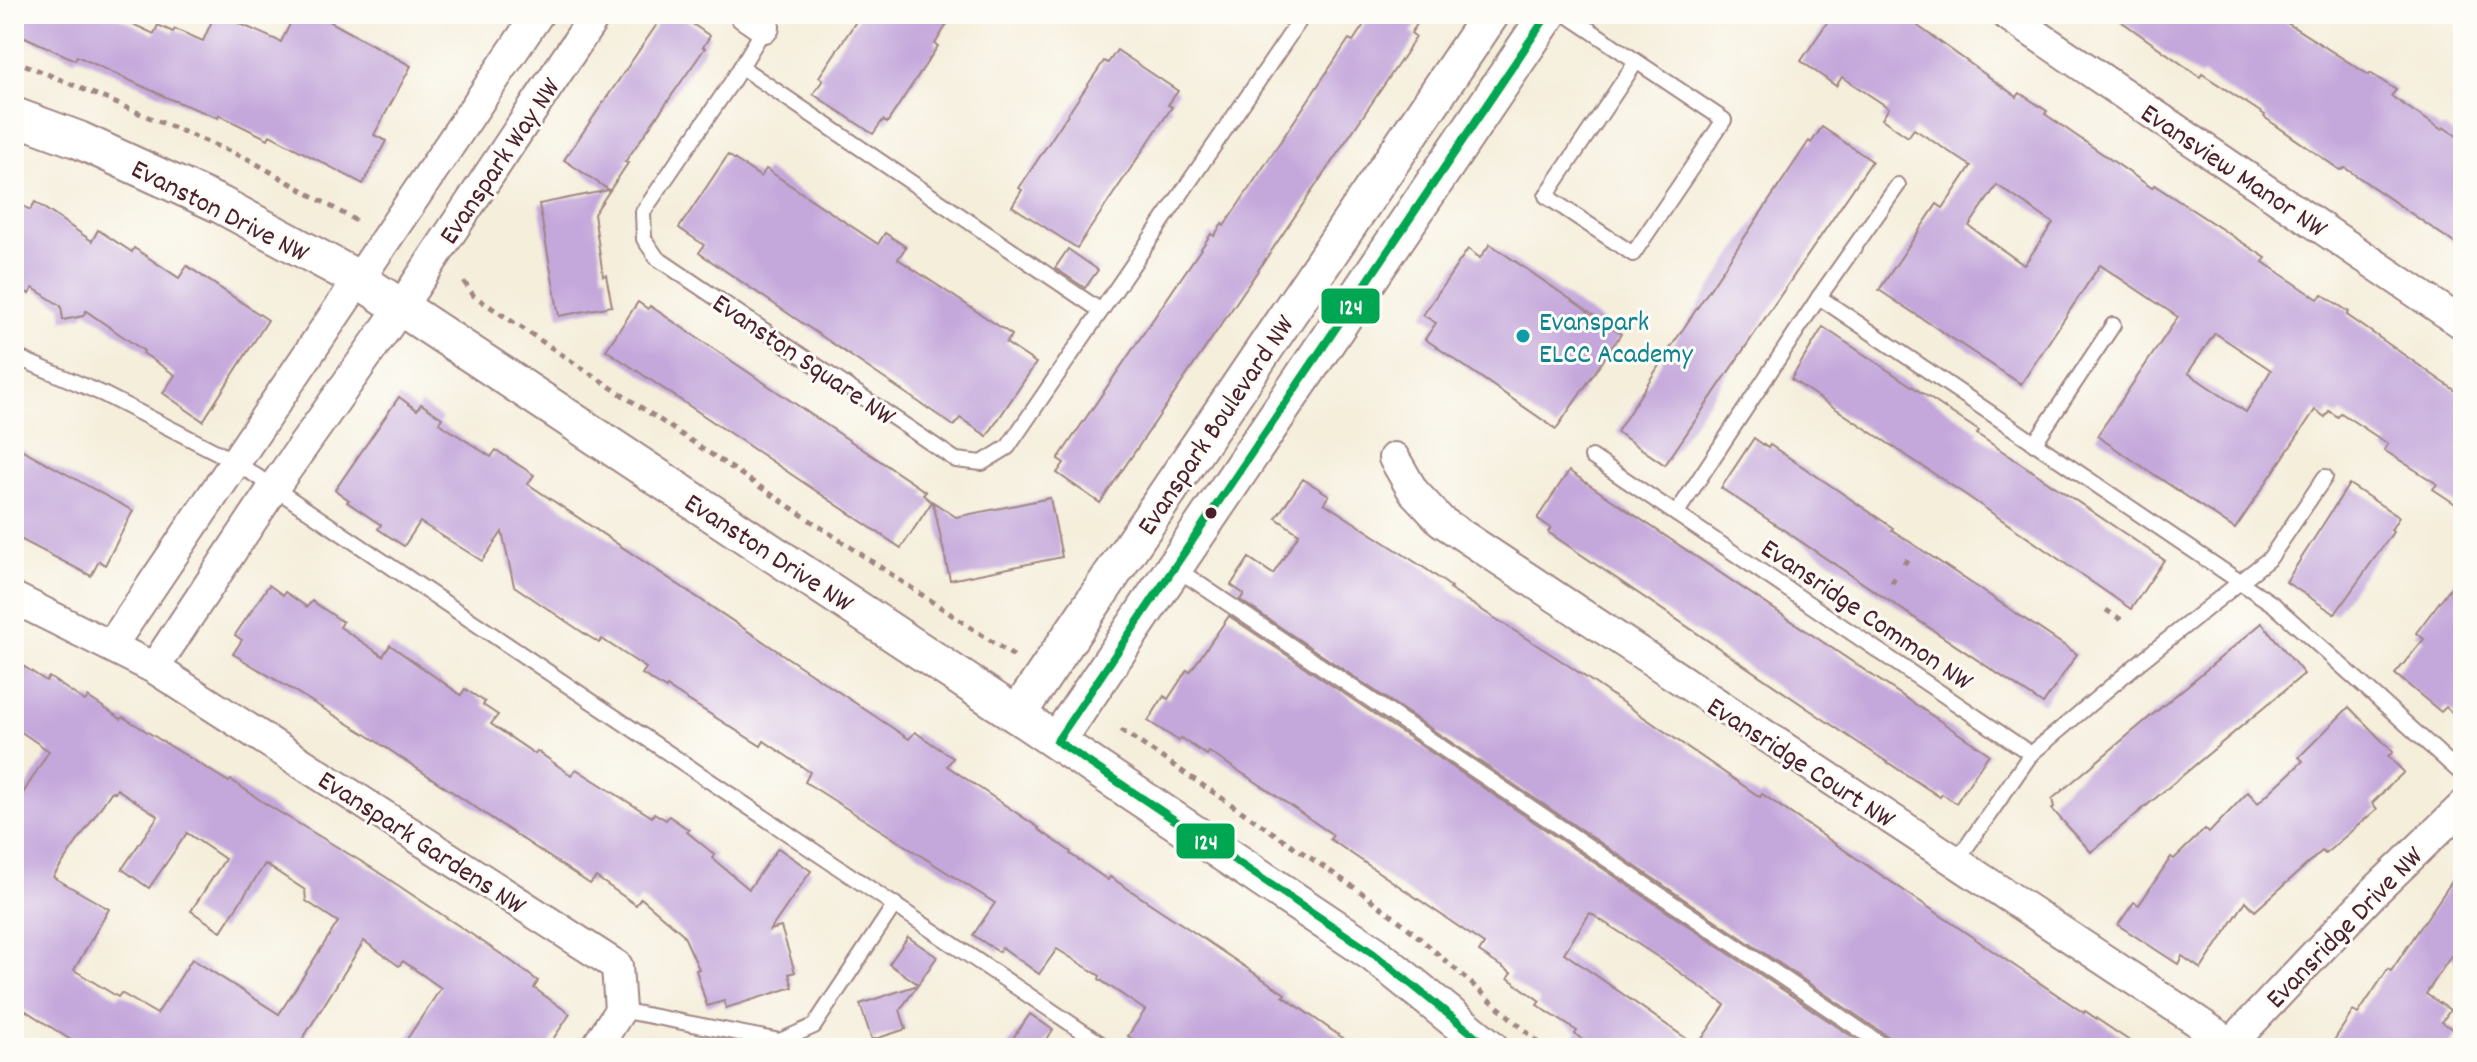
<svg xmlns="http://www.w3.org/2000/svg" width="2477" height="1062" font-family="Dekko,sans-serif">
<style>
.building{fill:#c4a8db;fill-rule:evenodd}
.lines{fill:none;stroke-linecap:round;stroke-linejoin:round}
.service-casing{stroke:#a08683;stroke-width:18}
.minor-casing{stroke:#a08683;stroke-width:34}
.tertiary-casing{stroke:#a08683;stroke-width:40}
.path{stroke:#a08683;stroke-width:5;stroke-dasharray:6 6;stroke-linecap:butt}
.service{stroke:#fff;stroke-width:14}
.minor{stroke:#fff;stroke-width:30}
.tertiary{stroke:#fff;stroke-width:36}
.bus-1-casing{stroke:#fdfcf7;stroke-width:14}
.bus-1{stroke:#00a651;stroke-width:8}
.culture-dot{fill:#0f9aa8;stroke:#fdfcf7;stroke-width:3}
.bus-dot{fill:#4a1f2b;stroke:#fdfcf7;stroke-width:3}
.labels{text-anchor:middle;stroke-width:6;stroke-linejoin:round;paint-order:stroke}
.street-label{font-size:28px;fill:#4a1f2b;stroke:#fdfcf7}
.culture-label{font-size:28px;fill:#0d838f;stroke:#fdfcf7;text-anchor:start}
.line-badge{stroke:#fdfcf7;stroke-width:3}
.badge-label{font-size:22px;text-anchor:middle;font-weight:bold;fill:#fff}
</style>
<rect width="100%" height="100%" fill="#fdfcf7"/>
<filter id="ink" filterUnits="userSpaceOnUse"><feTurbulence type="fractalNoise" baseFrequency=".0125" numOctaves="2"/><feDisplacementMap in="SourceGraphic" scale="16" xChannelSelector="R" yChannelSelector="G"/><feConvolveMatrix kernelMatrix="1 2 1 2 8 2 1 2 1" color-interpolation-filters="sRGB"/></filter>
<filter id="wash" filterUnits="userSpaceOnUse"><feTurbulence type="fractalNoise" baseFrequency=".006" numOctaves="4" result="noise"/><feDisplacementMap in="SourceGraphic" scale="32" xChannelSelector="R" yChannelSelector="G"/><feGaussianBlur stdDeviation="1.8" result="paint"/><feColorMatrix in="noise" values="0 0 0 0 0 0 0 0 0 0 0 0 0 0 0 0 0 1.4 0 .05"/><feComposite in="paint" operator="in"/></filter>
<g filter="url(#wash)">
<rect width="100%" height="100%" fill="#f5eedb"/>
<g id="blocks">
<g class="building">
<polygon points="14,14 111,14 154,34 158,25 173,32 175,29 203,41 215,14 218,14 281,42 295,14 332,14 329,21 411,66 374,135 386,141 363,184 270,135 268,139 219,115 218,118 170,99 77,56 75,60 14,32"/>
<polygon points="664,14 678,14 710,36 703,47 705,48 625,162 628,163 594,214 603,276 606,275 612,306 559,316 539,204 609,190 564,160"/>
<polygon points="861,14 953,14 935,44 938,46 904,97 887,123 883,120 873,134 813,94 823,80 819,77"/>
<polygon points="1371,14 1424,14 1411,33 1416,37 1401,60 1100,503 1057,473 1064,463 1058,459 1211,234 1214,236 1222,224 1224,226 1349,39 1353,41"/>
<path d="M 1833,14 L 1901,14 L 2017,97 L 2020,93 L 2047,111 L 2045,114 L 2152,188 L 2154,185 L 2266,258 L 2263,262 L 2318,299 L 2322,294 L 2349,312 L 2347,315 L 2463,396 L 2463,509 L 2433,489 L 2437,484 L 2384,450 L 2388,444 L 2341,413 L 2338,417 L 2329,411 L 2325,417 L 2315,410 L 2235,529 L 2097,436 L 2178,317 L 2100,265 L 2021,384 L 1879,290 L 1937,204 L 1943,208 L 1971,166 L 1914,129 L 1908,137 L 1882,119 L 1889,108 L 1842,77 L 1836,86 L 1801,61 ZM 1997,185 L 2053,223 L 2024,265 L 1969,226 ZM 2215,333 L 2271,370 L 2246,412 L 2188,373 Z"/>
<polygon points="2111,14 2273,14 2369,75 2370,73 2396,90 2391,96 2442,130 2443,127 2463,140 2463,249 2345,168 2340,170 2264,117 2265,115 2202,74 2200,77"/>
<polygon points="1117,50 1178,91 1168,105 1172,107 1077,248 1012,206 1022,190 1019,188 1070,111 1104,61 1108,63"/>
<polygon points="1822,127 1872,161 1665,465 1617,432 1665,356 1809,141 1811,143"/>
<polygon points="728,155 761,177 766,169 878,244 885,233 906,247 898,259 1012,335 1006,343 1036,363 987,436 960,418 954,426 699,253 704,245 679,228"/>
<polygon points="14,200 30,210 35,202 92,241 98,230 132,252 134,248 179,278 187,266 268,320 203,421 163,393 175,375 143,353 144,351 86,311 83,316 63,320 61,306 33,288 29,294 14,284"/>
<polygon points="1490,244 1621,334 1556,429 1425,339 1436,323 1423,315 1468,249 1480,258"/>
<polygon points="1068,249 1098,270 1085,288 1055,268"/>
<polygon points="638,302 648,309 650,306 926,492 923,495 932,502 901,548 606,350"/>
<polygon points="1823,327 1979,431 1977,434 2164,560 2131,609 1966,495 1791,379"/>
<polygon points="399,397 417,410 421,404 442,418 439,423 491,457 496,450 534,475 528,484 909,739 915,732 953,758 947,766 1039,828 1038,829 1071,852 1070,854 1108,880 1110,877 1192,931 1285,994 1283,996 1357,1048 1146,1048 1128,1036 1145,1010 1099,979 1100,976 1057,949 1039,974 1002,947 999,952 973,935 995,903 805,782 810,772 764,741 761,746 667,687 666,689 642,674 646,668 602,639 599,643 579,630 514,586 502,532 482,561 420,522 404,546 378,529 381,525 347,502 349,500 335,490"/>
<polygon points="1754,438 1768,448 1770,445 1830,485 1893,528 1892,530 2077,654 2043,704 1721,488"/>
<polygon points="14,445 133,511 105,565 99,561 91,576 14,536"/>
<polygon points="1569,471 1989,754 1956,803 1942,794 1940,797 1857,742 1548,532 1551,528 1538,519 1538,517"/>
<polygon points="1303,479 1329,495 1324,503 1429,571 1451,587 1449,589 1565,663 1760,797 1762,794 2084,1013 2085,1011 2140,1048 1897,1048 1893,1040 1240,600 1244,594 1231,585 1249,558 1273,574 1299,534 1276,518"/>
<polygon points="2349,484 2399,517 2391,530 2393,532 2335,614 2286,582"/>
<polygon points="1050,498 1062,557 950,580 933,502 956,517"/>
<polygon points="2463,571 2463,722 2446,707 2441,712 2395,674 2424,639 2416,633"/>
<polygon points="269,585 283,595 285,592 307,607 312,601 343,622 340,627 383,656 390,645 461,695 465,689 485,702 483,705 498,715 491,724 535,754 537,751 571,775 576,769 652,817 654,813 666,820 669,816 689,830 687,832 715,855 712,858 749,889 778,848 811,871 770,930 781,927 795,972 789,974 793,987 726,1008 724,1001 707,1006 696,970 699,969 683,934 641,898 636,905 596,877 590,884 367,735 233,654 242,640 235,635"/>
<path d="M 1229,616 L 1869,1048 L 1595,1048 L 1575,1034 L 1577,1031 L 1537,1005 L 1540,1001 L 1508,978 L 1511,973 L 1479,952 L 1484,944 L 1330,839 L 1333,835 L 1259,784 L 1209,752 L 1207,755 L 1181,738 L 1179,741 L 1148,721 L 1164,696 L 1168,699 L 1187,670 L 1190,672 ZM 1590,913 L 1664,961 L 1725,1005 L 1697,1046 L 1564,953 Z"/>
<polygon points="2262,623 2304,674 2091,852 2052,809 2054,807 2052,799"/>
<path d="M 14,660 L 46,681 L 49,677 L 85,701 L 88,697 L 121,719 L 123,717 L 229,782 L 231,780 L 266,804 L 372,868 L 507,958 L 538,981 L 534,988 L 570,1014 L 547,1048 L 401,1048 L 441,988 L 403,961 L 399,966 L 364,941 L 297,1048 L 83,1048 L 14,1003 L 14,808 L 49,751 L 14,727 ZM 117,789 L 158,816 L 122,869 L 149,888 L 187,833 L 225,859 L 191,911 L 221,931 L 265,864 L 305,890 L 306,901 L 338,922 L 279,1014 L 192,959 L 157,1014 L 121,993 L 118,997 L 74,970 L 109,909 L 53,877 L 112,791 L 115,793 Z"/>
<polygon points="2349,707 2393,752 2388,756 2404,772 2372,803 2377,809 2325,854 2322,851 2255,911 2246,901 2201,969 2182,956 2178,964 2118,925 2134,902 2139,905 2171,857 2174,859 2205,829 2209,833 2248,792 2258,803 2303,761 2299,757"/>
<polygon points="2463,865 2463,964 2451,956 2426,994 2450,1010 2442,1022 2458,1032 2447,1048 2329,1048 2353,1011 2358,1014 2388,969 2391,971"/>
<polygon points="908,937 937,957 918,984 889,964"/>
<polygon points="918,985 900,1010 906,1029 872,1040 860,1004"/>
<polygon points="1030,1014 1053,1030 1041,1048 1006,1048"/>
</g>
</g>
</g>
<g filter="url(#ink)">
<use href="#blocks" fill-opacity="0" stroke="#a08683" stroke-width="2"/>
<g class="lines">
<g class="service-casing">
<g id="service">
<polyline points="773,14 733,80 643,212 644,239 657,258 956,460 982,463 1008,447 1304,14"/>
<polyline points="1566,14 1724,120 1633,254 1546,196 1636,62"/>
<polyline points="741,67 1101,311"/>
<polyline points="1819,297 2274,605 2463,775"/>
<polyline points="14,356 103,394 234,461 1107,1048"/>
<polyline points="2034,444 2113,325"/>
<polyline points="1592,457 2031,754"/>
<polyline points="1676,514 1819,297 1898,185"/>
<polyline points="1174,567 1887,1048"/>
<polyline points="1956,862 2031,754 2141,661 2270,558 2325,477"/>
<polyline points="620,1010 780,1041 814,1026 895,904"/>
</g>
</g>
<g class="minor-casing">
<g id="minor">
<polyline points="745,14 764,27"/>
<polyline points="2006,14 2463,324"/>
<polyline points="1394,458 1413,491 1441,521 2230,1043"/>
<polyline points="14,598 154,668 617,966 620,1010 596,1048"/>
<polyline points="111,646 538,14"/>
<polyline points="154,668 274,487 401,307 596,14"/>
<polyline points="2227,1048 2372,894 2463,806"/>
</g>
</g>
<g class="tertiary-casing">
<g id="tertiary">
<polyline points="14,116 79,140 221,205 358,279 1017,715 1374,954 1490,1048"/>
<polyline points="1017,715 1491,14"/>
<polyline points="1057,741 1548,14"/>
</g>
</g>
<g class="path">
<polyline points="14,60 250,160 358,222"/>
<polyline points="464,282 474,296 1018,659"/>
<polyline points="1904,564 1911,554"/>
<polyline points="1892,583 1897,574"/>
<polyline points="2106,610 2125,622"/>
<polyline points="1121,730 1361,892 1406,926 1545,1048"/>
</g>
<use href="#service" class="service"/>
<use href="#minor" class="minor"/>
<use href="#tertiary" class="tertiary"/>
<g class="bus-1-casing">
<polyline id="bus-1" points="1490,1048 1374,954 1057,741 1548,14"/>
</g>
<use href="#bus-1" class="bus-1"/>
</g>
</g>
<circle class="culture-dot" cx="1523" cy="336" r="8"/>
<circle class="bus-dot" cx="1211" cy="513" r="7"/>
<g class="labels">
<g class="street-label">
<text transform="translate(498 160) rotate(-56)" y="10">Evanspark Way NW</text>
<text transform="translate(2235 169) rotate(34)" y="10">Evansview Manor NW</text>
<text transform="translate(221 209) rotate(27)" y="10">Evanston Drive NW</text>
<text transform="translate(805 358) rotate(34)" y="10">Evanston Square NW</text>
<text transform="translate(1214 424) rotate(-56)" y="10">Evanspark Boulevard NW</text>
<text transform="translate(770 551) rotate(33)" y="10">Evanston Drive NW</text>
<text transform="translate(1868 613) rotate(34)" y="10">Evansridge Common NW</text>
<text transform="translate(1802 761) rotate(33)" y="10">Evansridge Court NW</text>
<text transform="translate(423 841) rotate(33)" y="10">Evanspark Gardens NW</text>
<text transform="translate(2343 926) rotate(-46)" y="10">Evansridge Drive NW</text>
</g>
<g class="culture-label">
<text x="1539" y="330">Evanspark<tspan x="1539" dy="32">ELCC Academy</tspan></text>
</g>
</g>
<g class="line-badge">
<rect x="1320" y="287" width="61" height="38" rx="8" fill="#00a651"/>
<rect x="1175" y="822" width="61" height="38" rx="8" fill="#00a651"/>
</g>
<g class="badge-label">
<text x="1351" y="314">124</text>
<text x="1206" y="849">124</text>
</g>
<rect width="2477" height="1062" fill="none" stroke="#fdfcf7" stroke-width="48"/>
</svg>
